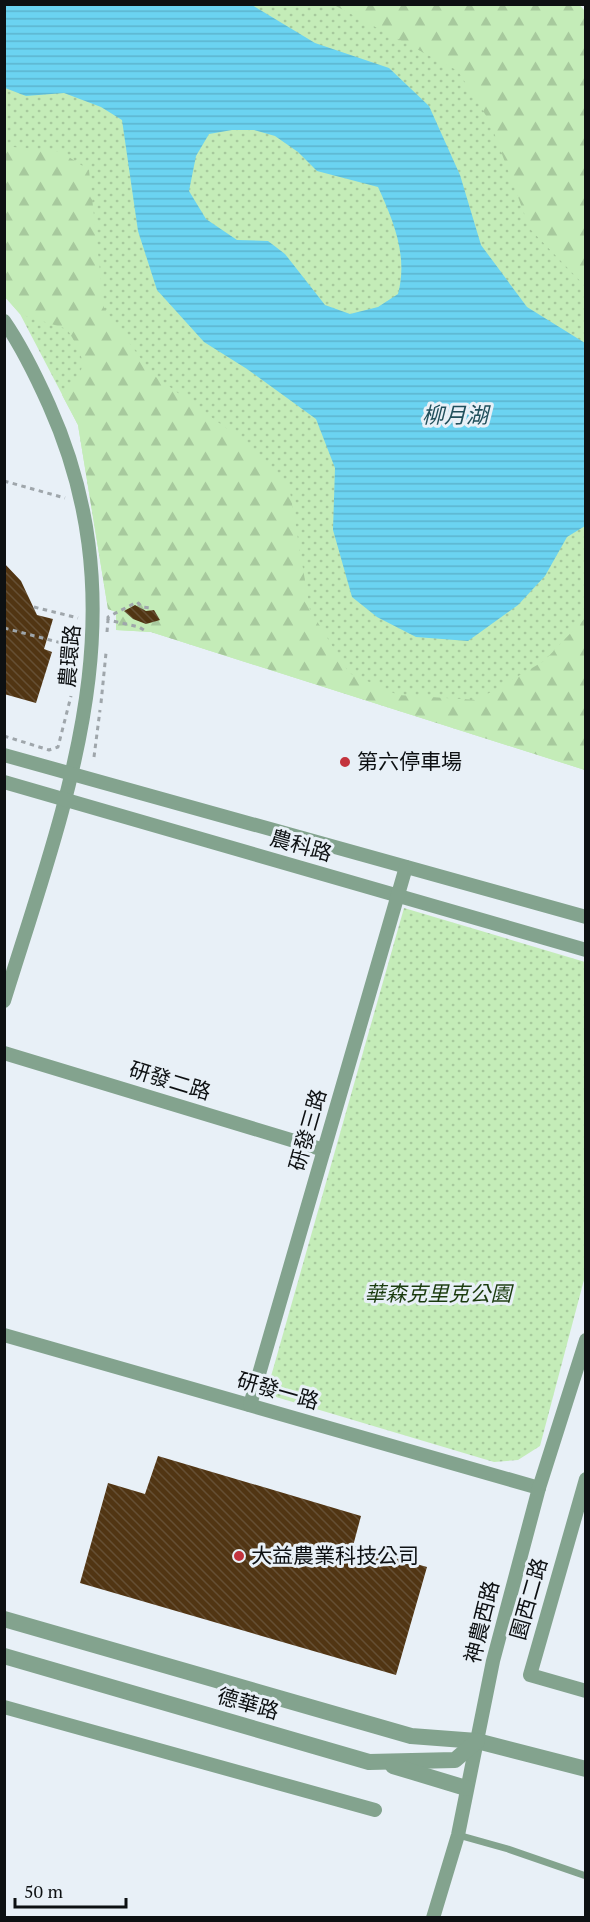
<svg xmlns="http://www.w3.org/2000/svg" width="590" height="1922" font-family="'PT Serif','Noto Sans TC',serif">
<style>
.grass{fill:url(#grass-dots)}
.forest{fill:url(#forest-firs)}
.water{fill:url(#water-rules);fill-rule:evenodd}
.building{fill:url(#building-back-hatch)}
.lines{fill:none;stroke-linecap:round;stroke-linejoin:round}
.path{stroke:#9fa6ab;stroke-width:3;stroke-dasharray:4.5 4.5;stroke-linecap:butt}
.service{stroke:#83a38e;stroke-width:7}
.minor{stroke:#83a38e;stroke-width:14}
.tertiary{stroke:#83a38e;stroke-width:16}
.poi-dot{fill:#c3333d;stroke:#e8f0f7;stroke-width:2}
.labels{text-anchor:middle;stroke-width:6;stroke-linejoin:round;paint-order:stroke}
.street-label{font-size:21px;fill:#0d1012;stroke:#e8f0f7}
.poi-label{font-size:21px;fill:#0d1012;stroke:#e8f0f7;text-anchor:start}
.park-label{font-size:21px;font-style:italic;fill:#1a3b0e;stroke:#e8f0f7}
.water-label{font-size:22px;font-style:italic;fill:#214f5b;stroke:#e8f0f7}
</style>
<defs>
<pattern id="grass-dots" width="8" height="8" patternUnits="userSpaceOnUse" patternTransform="scale(1.5)"><rect width="8" height="8" fill="#c4ecb8"/><path d="M2 2h.1M6 6h.1" fill="none" stroke="#a7c99d" stroke-width="1.8" stroke-linecap="round"/></pattern>
<pattern id="forest-firs" width="22" height="20" patternUnits="userSpaceOnUse" patternTransform="scale(1.5)"><rect width="22" height="20" fill="#c4ecb8"/><path d="M5 1l3.5 6h-7zM16 11l3.5 6h-7z" fill="#a7c99d"/></pattern>
<pattern id="water-rules" width="6" height="5" patternUnits="userSpaceOnUse" patternTransform="scale(1.5)"><rect width="6" height="5" fill="#6bd3f1"/><path d="M0 2.5h6" fill="none" stroke="#5cb4ce"/></pattern>
<pattern id="building-back-hatch" width="6" height="6" patternUnits="userSpaceOnUse" patternTransform="scale(1.5)"><rect width="6" height="6" fill="#513513"/><path d="M-1 5l2 2M0 0l6 6M5-1l2 2" fill="none" stroke="#654f34"/></pattern>
</defs>
<rect width="100%" height="100%" fill="#e8f0f7"/>
<g class="grass">
<polygon points="579,4 585,12 585,770 151,632 116,630 116,612 108,609 78,425 20,314 5,297 4,5"/>
<polygon points="404,908 585,962 585,1276 540,1446 518,1460 494,1462 266,1394"/>
</g>
<g class="forest">
<polygon points="334,5 579,5 586,12 585,286 530,229 490,122 458,71"/>
<path d="M 4,146 L 61,152 L 89,170 L 104,308 L 152,374 L 248,444 L 289,486 L 310,610 L 349,673 L 398,695 L 477,700 L 544,661 L 585,618 L 585,770 L 151,632 L 116,630 L 116,612 L 108,609 L 78,425 L 62,395 C 90,368 86,360 67,329 L 20,314 L 5,297 Z"/>
</g>
<path class="water" d="M 4,5 L 252,5 L 315,43 L 389,68 L 429,106 L 460,175 L 481,245 L 527,307 L 585,343 L 585,526 L 567,537 L 545,576 L 518,605 L 468,641 L 416,637 L 377,617 L 352,597 L 333,530 L 335,468 L 316,419 L 247,369 L 204,342 L 157,290 L 138,231 L 122,120 L 101,107 L 64,93 L 26,96 L 5,88 ZM 232,130 L 254,130 L 275,136 L 298,152 L 317,171 L 378,187 C 394,222 408,256 398,294 L 378,307 L 350,314 L 325,305 L 285,254 L 268,241 L 237,240 L 206,219 L 189,191 L 196,156 L 209,134 Z"/>
<g class="building">
<polygon points="4,563 21,581 37,615 53,619 44,649 52,652 36,703 4,694"/>
<polygon points="135,605 146,611 154,610 160,620 146,624 133,619 124,611"/>
<polygon points="158,1456 361,1516 353,1546 427,1567 396,1675 80,1583 108,1483 145,1494"/>
</g>
<g class="lines">
<g class="path">
<polyline points="4,481 65,498"/>
<polyline points="34,607 78,618"/>
<polyline points="108,620 108,617 137,602 142,607 151,608"/>
<polyline points="4,628 77,647"/>
<polyline points="107,632 108,620 139,627 147,632"/>
<polyline points="101,703 106,653"/>
<polyline points="4,736 49,750 58,747 71,696"/>
<polyline points="94,757 100,710"/>
</g>
<polyline class="service" points="458,1835 508,1849 586,1876"/>
<g class="minor">
<path d="M 4,321 C 22,347 36,376 49,405 C 142,613 67,798 4,1001"/>
<polyline points="4,755 586,917"/>
<polyline points="4,782 586,950"/>
<polyline points="4,1053 324,1150"/>
<polyline points="4,1335 539,1488"/>
<polyline points="250,1405 406,867"/>
<polyline points="586,1479 530,1675 586,1691"/>
<polyline points="4,1707 375,1810"/>
<polyline points="433,1918 458,1835 493,1661 539,1488 586,1340"/>
</g>
<g class="tertiary">
<polyline points="4,1619 411,1736 477,1741 586,1769"/>
<polyline points="4,1656 369,1762 455,1760 477,1741"/>
<polyline points="393,1766 466,1788"/>
</g>
</g>
<g class="poi-dot">
<circle cx="345" cy="762" r="6"/>
<circle cx="239" cy="1556" r="6"/>
</g>
<g class="labels">
<g class="street-label">
<text transform="translate(70 656) rotate(-85)" y="7">農環路</text>
<text transform="translate(301 846) rotate(16)" y="7">農科路</text>
<text transform="translate(170 1081) rotate(17)" y="7">研發二路</text>
<text transform="translate(308 1130) rotate(-74)" y="7">研發三路</text>
<text transform="translate(278 1391) rotate(16)" y="7">研發一路</text>
<text transform="translate(529 1599) rotate(-74)" y="7">園西二路</text>
<text transform="translate(482 1622) rotate(-76)" y="7">神農西路</text>
<text transform="translate(248 1704) rotate(16)" y="7">德華路</text>
</g>
<g class="poi-label">
<text x="357" y="769">第六停車場</text>
<text x="251" y="1563">大益農業科技公司</text>
</g>
<g class="park-label">
<text x="438" y="1301">華森克里克公園</text>
</g>
<g class="water-label">
<text x="455" y="423">柳月湖</text>
</g>
</g>
<rect width="590" height="1922" fill="none" stroke="#0d1012" stroke-width="12"/>
<path d="M15 1898v9h111v-9" fill="none" stroke="#0d1012" stroke-width="3"/>
<text x="24" y="1898" font-size="18" fill="#0d1012" stroke="#e8f0f7" stroke-width="4.5" paint-order="stroke">50 m</text>
</svg>
